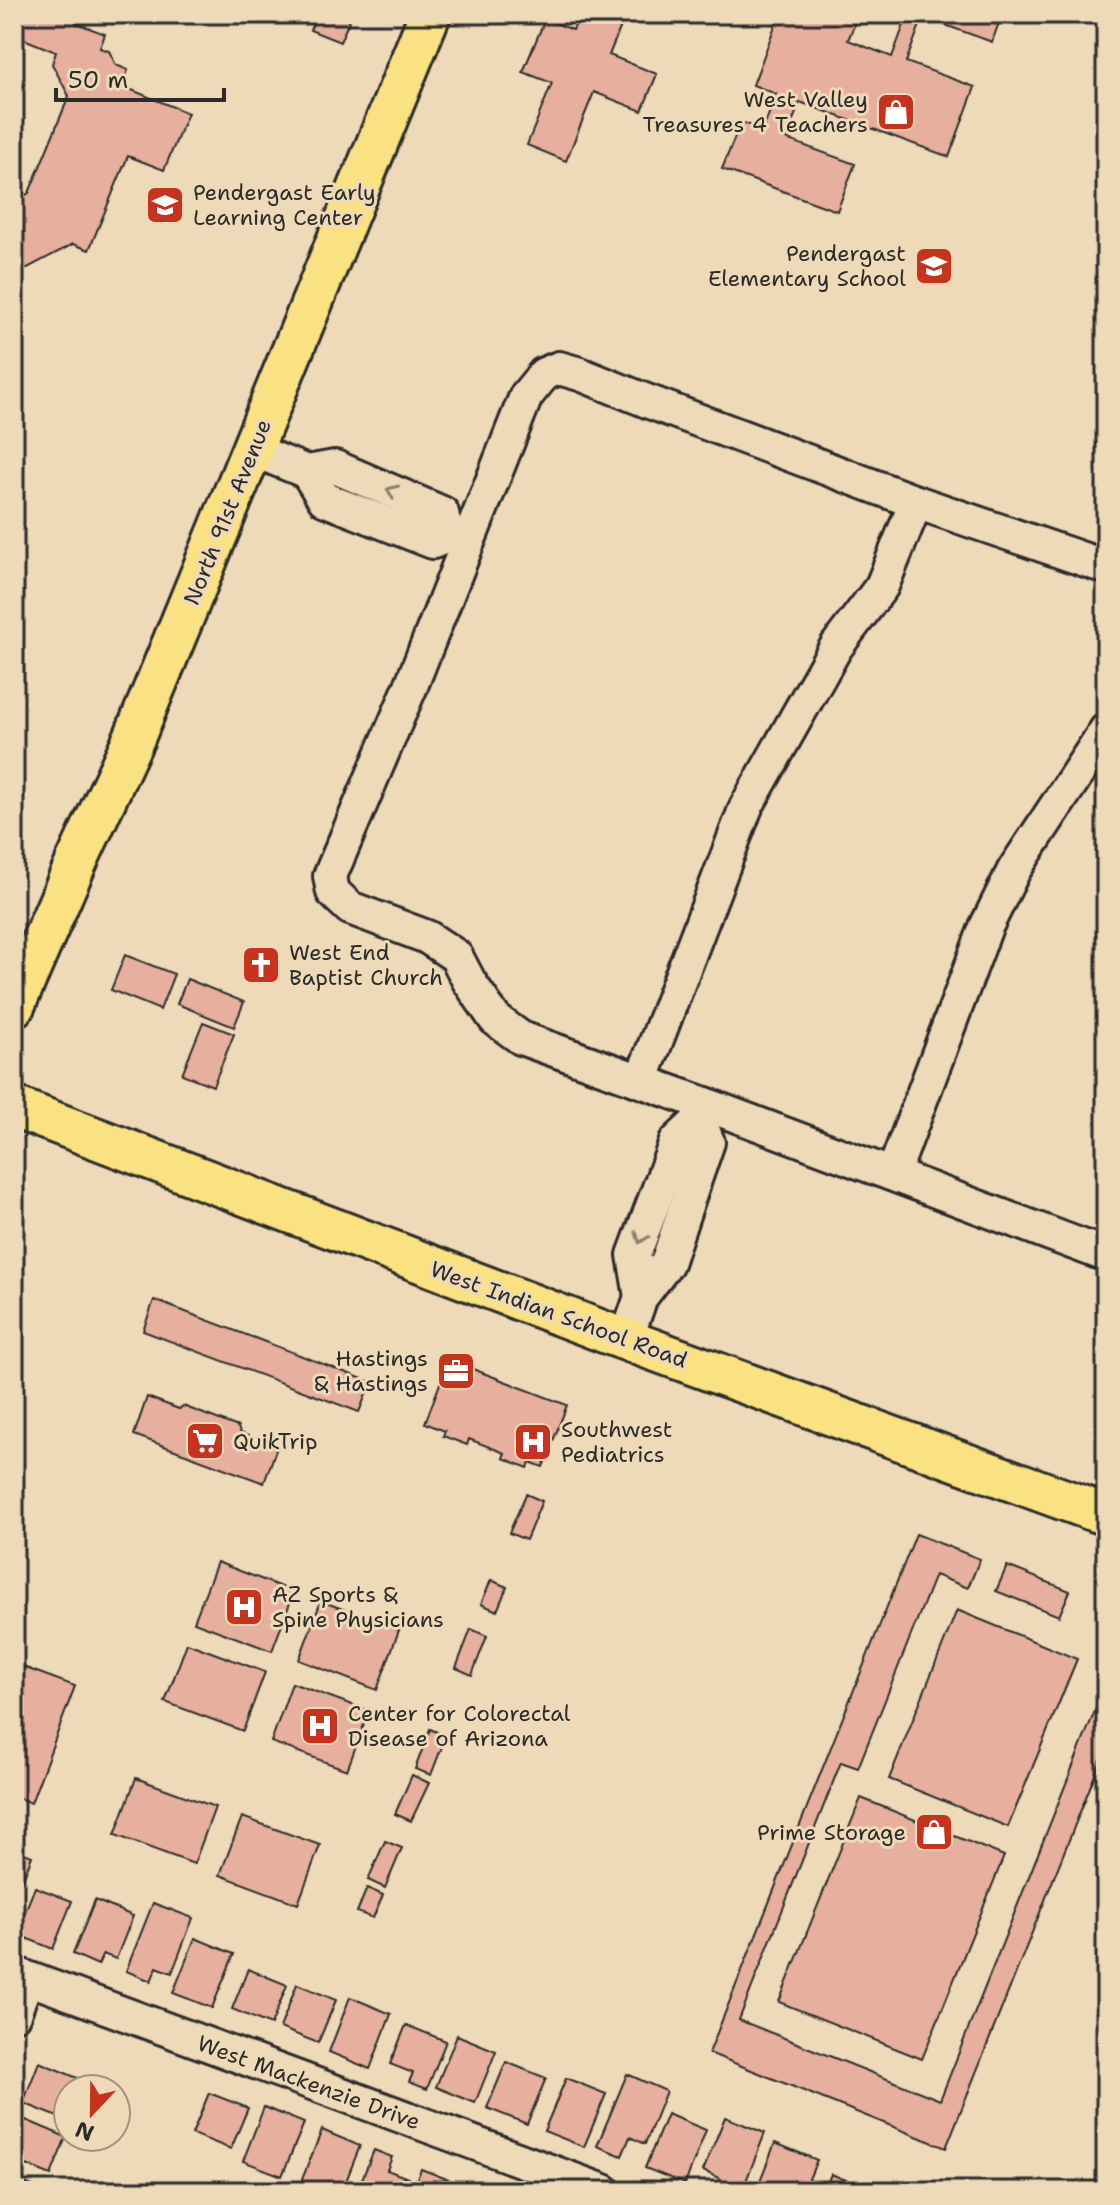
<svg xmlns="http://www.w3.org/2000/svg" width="1120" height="2205" font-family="'Shantell Sans',sans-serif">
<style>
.building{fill:#e7af9d;stroke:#2b2b2b;stroke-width:2}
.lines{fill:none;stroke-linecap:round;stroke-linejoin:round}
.minor-casing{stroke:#2b2b2b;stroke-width:38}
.major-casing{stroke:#2b2b2b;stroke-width:46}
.minor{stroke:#eed9b8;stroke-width:32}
.major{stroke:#fae181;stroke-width:40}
.oneway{stroke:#8c8272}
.labels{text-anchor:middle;stroke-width:6;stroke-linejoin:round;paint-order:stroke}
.poi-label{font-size:22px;fill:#2b2b2b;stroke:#eed9b8;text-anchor:start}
.street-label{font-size:22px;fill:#2b2b2b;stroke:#eed9b8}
</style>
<rect width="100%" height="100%" fill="#eed9b8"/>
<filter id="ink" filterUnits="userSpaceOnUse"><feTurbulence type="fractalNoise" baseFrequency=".0125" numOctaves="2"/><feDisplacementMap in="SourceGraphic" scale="16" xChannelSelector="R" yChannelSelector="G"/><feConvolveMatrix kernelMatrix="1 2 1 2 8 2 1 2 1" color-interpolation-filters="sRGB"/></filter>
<g filter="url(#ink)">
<g class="building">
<polygon points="14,14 80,14 76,23 105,34 100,48 109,51 116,65 128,70 122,86 188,113 164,170 128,156 89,250 73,244 22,271 14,268 14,216 22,197 29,193 69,96 52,64 56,52 14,35"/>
<polygon points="317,14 352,14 340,42 310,30"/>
<polygon points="580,14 626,14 609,55 657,74 642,111 594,92 566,161 527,145 552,83 523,72 545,19 573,30"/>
<polygon points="789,14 846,14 857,18 848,40 892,57 908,14 1002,14 992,42 923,17 906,62 975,87 949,157 800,102 786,139 855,164 837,211 722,169 741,122 763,130 776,94 753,85 779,15 787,18"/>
<polygon points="125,955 174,974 160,1010 111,990"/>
<polygon points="187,979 244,1002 234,1027 177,1004"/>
<polygon points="203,1022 234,1034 213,1086 182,1074"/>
<polygon points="154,1300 371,1382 359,1412 143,1331"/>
<polygon points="449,1360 567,1405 543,1467 530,1462 528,1468 503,1458 505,1453 469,1439 467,1445 443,1436 445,1431 425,1423"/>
<polygon points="147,1397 179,1409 183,1406 238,1427 240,1433 277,1447 264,1483 134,1435"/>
<polygon points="526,1494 542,1501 526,1540 509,1533"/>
<polygon points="916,1534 980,1559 968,1588 935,1575 858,1768 841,1762 739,2020 940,2100 1106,1683 1106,1747 946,2148 709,2053"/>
<polygon points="217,1562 294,1592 272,1651 194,1622"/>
<polygon points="1007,1566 1070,1591 1059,1616 996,1591"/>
<polygon points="491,1580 507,1587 497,1611 481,1604"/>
<polygon points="321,1601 399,1630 377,1690 299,1660"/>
<polygon points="957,1610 1077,1659 1008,1827 889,1779"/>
<polygon points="471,1629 487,1636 472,1675 456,1668"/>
<polygon points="187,1643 265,1672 243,1731 165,1702"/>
<polygon points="15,1664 75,1686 31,1803 14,1796"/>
<polygon points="292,1683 369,1711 347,1770 271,1742"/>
<polygon points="430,1729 446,1736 431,1775 415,1769"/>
<polygon points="412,1775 429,1783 411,1821 395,1814"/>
<polygon points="136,1778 215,1807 194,1864 115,1835"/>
<polygon points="861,1798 1004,1856 922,2059 779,2002"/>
<polygon points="242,1817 320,1845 298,1904 220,1875"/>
<polygon points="385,1841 402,1848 385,1888 368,1880"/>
<polygon points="14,1849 32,1856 14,1900"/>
<polygon points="35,1887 72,1901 53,1949 16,1934"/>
<polygon points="367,1888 383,1895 373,1918 357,1912"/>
<polygon points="95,1900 133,1916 116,1959 103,1954 98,1965 73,1954"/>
<polygon points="153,1903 193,1918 172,1973 157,1967 151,1981 126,1971"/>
<polygon points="195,1938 234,1954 212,2008 173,1993"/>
<polygon points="248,1969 287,1985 271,2025 232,2009"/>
<polygon points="297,1984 336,2000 318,2043 280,2028"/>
<polygon points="350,1997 391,2014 370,2069 329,2052"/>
<polygon points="406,2025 446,2041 427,2089 409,2082 413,2073 390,2064"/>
<polygon points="457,2035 496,2051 475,2103 436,2087"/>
<polygon points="39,2062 92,2084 90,2089 68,2089 68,2121 23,2103"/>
<polygon points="506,2062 546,2078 527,2124 487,2108"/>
<polygon points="627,2074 666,2091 645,2144 630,2137 622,2156 597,2146"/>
<polygon points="566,2078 606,2094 584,2147 544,2131"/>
<polygon points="209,2093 248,2108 231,2149 192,2134"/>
<polygon points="264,2107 304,2123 282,2176 243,2161"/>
<polygon points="667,2114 706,2130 685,2184 645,2168"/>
<polygon points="725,2117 765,2133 742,2191 716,2191 721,2179 703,2171"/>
<polygon points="21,2118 66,2137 51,2175 14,2160 14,2135"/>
<polygon points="322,2130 360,2146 342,2191 309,2191 299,2187"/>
<polygon points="775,2143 817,2160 804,2191 756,2191"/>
<polygon points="374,2150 392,2157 387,2170 408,2178 403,2191 357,2191"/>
<polygon points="421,2169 460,2184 457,2191 412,2191"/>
<polygon points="831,2174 871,2190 870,2191 824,2191"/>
<polygon points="14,2179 45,2191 14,2191"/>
</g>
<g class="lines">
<g class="minor-casing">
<g id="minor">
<polyline points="253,450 307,472 335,467 442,513 447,536"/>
<polyline points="307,472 324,499 433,542 447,536"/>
<polyline points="1106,567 916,502 647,401 580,374 559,368 544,374 526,396 411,686 330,876 333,892 350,908 427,937 456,956 469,981 495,1019 521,1038 705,1104 1106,1255"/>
<polyline points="641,1081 746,807 836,647 882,586 916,502"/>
<polyline points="893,1174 986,927 1014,870 1106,730"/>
<polyline points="641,1297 634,1255 676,1142 699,1120 705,1104"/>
<polyline points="626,1340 641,1297 667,1263 685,1209 708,1142 699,1120"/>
<polyline points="14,1973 604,2191"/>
<polyline points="14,2014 27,1978"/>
</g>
</g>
<g class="major-casing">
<g id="major">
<polyline points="14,1006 76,863 134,738 430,14"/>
<polyline points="14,1107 607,1333 1106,1515"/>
</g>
</g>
<use href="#minor" class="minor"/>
<use href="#major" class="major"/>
</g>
<defs><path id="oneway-chevron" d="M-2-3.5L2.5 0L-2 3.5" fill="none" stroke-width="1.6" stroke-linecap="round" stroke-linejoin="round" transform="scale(2)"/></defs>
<g class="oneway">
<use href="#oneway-chevron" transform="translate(392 491) rotate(-157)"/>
<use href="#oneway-chevron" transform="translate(641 1238) rotate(110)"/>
</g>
</g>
<defs>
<g id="shop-square" transform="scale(2)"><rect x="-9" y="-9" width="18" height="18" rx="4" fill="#c8321e" stroke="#eed9b8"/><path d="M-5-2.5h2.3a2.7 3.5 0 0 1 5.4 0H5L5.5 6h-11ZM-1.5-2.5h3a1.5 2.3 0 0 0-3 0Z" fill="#fff"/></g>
<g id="school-square" transform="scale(2)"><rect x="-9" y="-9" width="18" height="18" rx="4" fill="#c8321e" stroke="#eed9b8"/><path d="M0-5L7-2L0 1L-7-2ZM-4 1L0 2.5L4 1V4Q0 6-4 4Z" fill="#fff"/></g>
<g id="church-square" transform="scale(2)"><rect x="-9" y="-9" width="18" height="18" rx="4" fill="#c8321e" stroke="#eed9b8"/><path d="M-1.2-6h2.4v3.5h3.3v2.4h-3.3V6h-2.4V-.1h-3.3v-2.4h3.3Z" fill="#fff"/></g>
<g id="office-square" transform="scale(2)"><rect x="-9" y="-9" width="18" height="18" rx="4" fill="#c8321e" stroke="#eed9b8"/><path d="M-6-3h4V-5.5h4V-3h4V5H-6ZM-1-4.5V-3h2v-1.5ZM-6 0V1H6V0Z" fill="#fff"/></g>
<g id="supermarket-square" transform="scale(2)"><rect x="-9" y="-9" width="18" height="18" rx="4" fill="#c8321e" stroke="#eed9b8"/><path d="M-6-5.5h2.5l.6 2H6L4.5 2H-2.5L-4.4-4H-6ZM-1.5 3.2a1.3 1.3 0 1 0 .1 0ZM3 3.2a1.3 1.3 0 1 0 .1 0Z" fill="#fff"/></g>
<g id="hospital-square" transform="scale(2)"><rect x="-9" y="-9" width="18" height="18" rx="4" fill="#c8321e" stroke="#eed9b8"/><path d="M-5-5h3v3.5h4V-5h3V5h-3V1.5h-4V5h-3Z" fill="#fff"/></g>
</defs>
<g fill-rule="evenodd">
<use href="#shop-square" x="896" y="112"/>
<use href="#school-square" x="165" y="205"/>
<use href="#school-square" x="934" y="266"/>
<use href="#church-square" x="261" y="965"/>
<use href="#office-square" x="456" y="1371"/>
<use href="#supermarket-square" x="205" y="1441"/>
<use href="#hospital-square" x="533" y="1442"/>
<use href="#hospital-square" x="244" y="1607"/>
<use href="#hospital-square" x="320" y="1726"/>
<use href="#shop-square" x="934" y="1832"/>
</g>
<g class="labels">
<g class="poi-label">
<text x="868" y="107" text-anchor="end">West Valley<tspan x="868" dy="25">Treasures 4 Teachers</tspan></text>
<text x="193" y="200">Pendergast Early<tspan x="193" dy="25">Learning Center</tspan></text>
<text x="906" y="261" text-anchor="end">Pendergast<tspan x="906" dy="25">Elementary School</tspan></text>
<text x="289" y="960">West End<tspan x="289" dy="25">Baptist Church</tspan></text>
<text x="428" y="1366" text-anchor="end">Hastings<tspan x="428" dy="25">&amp; Hastings</tspan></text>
<text x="561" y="1437">Southwest<tspan x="561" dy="25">Pediatrics</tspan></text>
<text x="233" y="1449">QuikTrip</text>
<text x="272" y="1602">AZ Sports &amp;<tspan x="272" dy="25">Spine Physicians</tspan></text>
<text x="348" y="1721">Center for Colorectal<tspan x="348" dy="25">Disease of Arizona</tspan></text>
<text x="906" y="1840" text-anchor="end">Prime Storage</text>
</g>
<g class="street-label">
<text transform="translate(227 512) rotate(-68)" y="8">North 91st Avenue</text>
<text transform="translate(559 1314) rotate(20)" y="8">West Indian School Road</text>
<text transform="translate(309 2082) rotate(20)" y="8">West Mackenzie Drive</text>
</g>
</g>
<rect width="1120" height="2205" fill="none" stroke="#eed9b8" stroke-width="48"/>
<rect x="24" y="24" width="1072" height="2157" fill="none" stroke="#2b2b2b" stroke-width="3" filter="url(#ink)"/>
<g transform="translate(92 2113) rotate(202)"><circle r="38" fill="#eed9b8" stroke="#a09380" stroke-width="2"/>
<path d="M0-6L14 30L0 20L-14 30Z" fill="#c8321e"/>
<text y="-12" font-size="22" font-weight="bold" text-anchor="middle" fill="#2b2b2b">N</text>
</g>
<path d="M56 88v12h168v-12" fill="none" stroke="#2b2b2b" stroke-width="4"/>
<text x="68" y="88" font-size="24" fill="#2b2b2b" stroke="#eed9b8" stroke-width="6" paint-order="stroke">50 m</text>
</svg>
